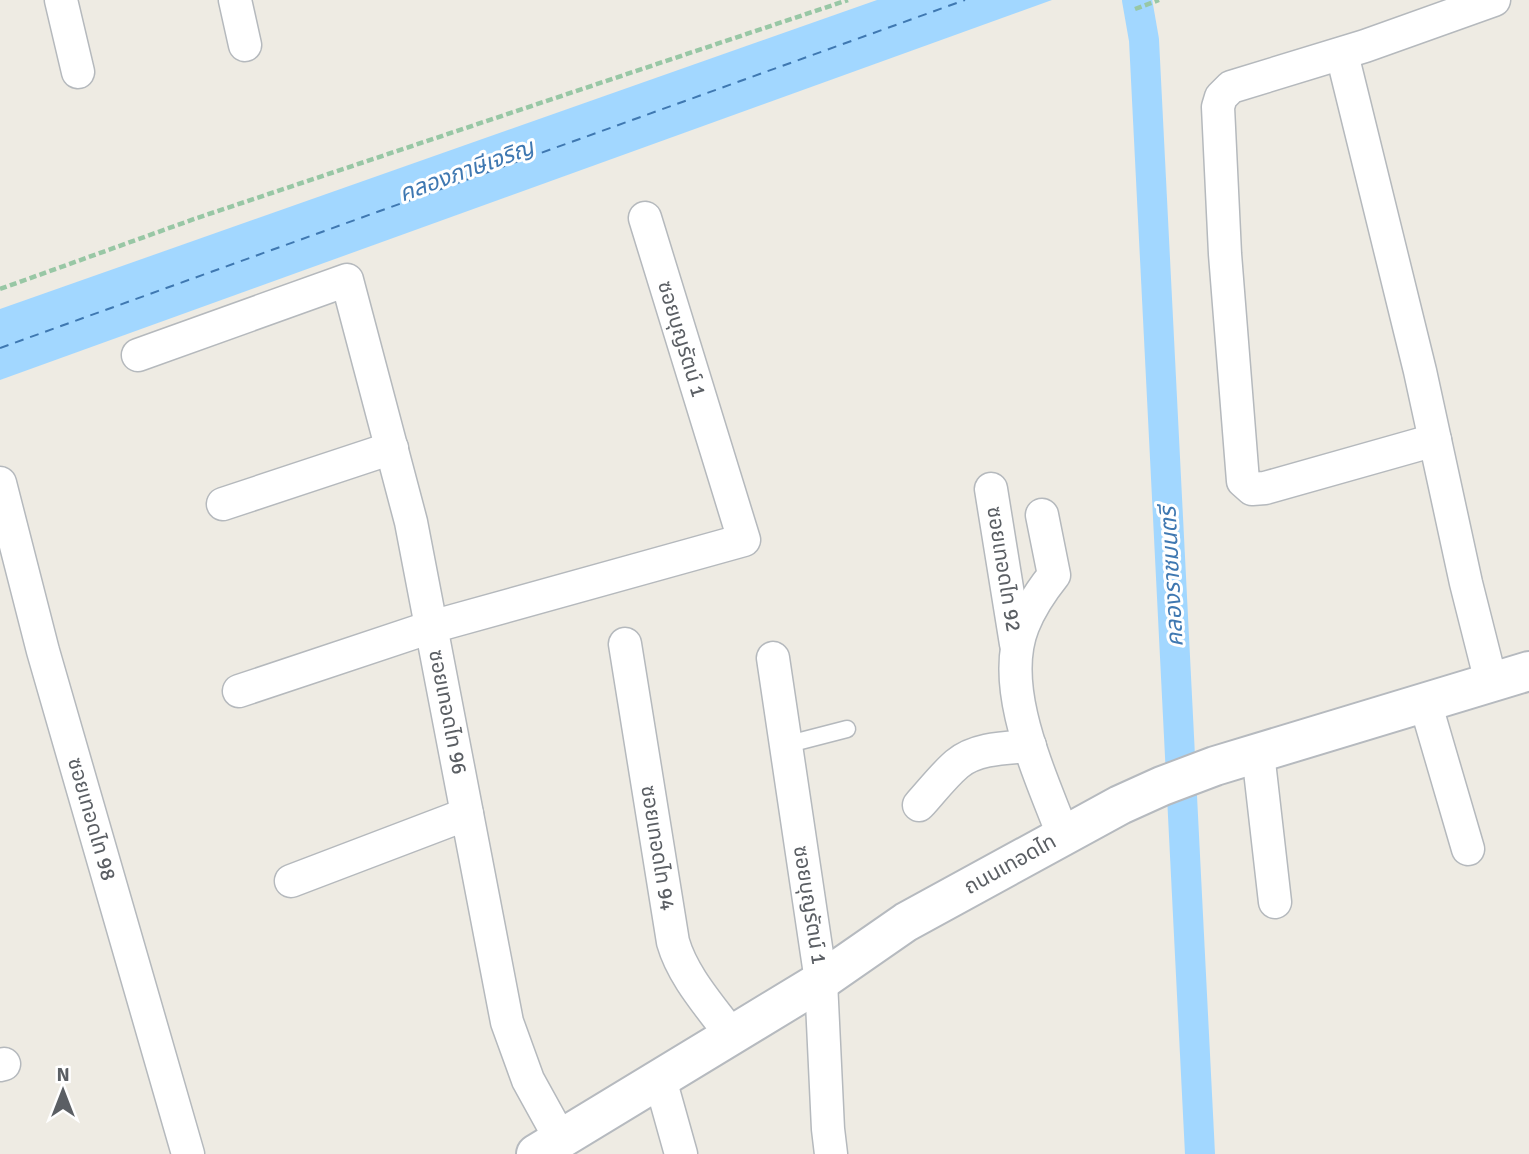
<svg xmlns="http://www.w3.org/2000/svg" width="1529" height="1154" font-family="Signika,'Noto Sans Thai',sans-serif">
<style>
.water{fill:#a2d7ff}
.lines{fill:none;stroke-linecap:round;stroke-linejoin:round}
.canal{stroke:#a2d7ff;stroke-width:30}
.ferry{stroke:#3f78b1;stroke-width:2;stroke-dasharray:9 7;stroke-linecap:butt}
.service-casing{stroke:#b5b9bd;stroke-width:19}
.minor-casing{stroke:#b5b9bd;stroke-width:35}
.secondary-casing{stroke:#b6babf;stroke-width:42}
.path{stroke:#98c7a5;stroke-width:4.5;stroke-dasharray:7 3.5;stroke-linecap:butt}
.service{stroke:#fff;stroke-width:16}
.minor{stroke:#fff;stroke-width:32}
.secondary{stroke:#fff;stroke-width:38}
.labels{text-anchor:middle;stroke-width:6;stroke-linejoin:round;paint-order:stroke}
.street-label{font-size:21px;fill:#5b5f64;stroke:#fff}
.water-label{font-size:23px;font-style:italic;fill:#3f78b1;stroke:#fff}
</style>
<rect width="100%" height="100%" fill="#eeebe3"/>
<polygon class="water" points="877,0 1052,0 0,380 0,309"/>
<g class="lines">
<path class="canal" d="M 1137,0 L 1144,40 C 1160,412 1184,783 1200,1154"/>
<polyline class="ferry" points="0,348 965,0"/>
<g class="service-casing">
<polyline id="service" points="785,745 847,729"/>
</g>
<g class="minor-casing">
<g id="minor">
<polyline points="61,0 78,72"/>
<polyline points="235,0 245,45"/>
<polyline points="1342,54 1420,371 1466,583 1491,682"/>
<polyline points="138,355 347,280 411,522 507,1022 528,1080 560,1138"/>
<polyline points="1435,440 1265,488 1252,489 1243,481 1225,254 1218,107 1221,97 1231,87 1365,46 1494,0"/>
<polyline points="0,483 43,651 188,1154"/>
<polyline points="991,489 1016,644"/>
<polyline points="223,504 392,448"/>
<path d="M 1042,515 L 1054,575 C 1042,590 1030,608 1023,626 C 998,688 1041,776 1063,835"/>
<path d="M 625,644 L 673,942 C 683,977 711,1007 732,1036"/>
<polyline points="773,658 821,981 828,1129 831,1154"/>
<polyline points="239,691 431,627 744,540 645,218"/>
<polyline points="1425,702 1468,849"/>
<polyline points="1258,753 1275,902"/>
<path d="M 919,805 C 931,792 943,776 957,764 C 976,748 1006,748 1030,746"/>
<polyline points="291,881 467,814"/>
<polyline points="0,1065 4,1064"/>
<polyline points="660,1079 681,1154"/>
</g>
</g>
<g class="secondary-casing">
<polyline id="secondary" points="536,1154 821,981 906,922 1120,805 1162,786 1215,766 1529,671"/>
</g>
<g class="path">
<polyline points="1135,9 1159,0"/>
<polyline points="0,289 197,218 848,0"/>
</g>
<use href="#service" class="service"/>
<use href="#minor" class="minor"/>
<use href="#secondary" class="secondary"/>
</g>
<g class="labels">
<g class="street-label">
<text transform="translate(682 339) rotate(73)" y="7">ซอยบุญรัตน์ 1</text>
<text transform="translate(1004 569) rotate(81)" y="7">ซอยเทอดไท 92</text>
<text transform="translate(448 712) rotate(79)" y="7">ซอยเทอดไท 96</text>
<text transform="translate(92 819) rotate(74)" y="7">ซอยเทอดไท 98</text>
<text transform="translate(658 848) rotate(81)" y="7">ซอยเทอดไท 94</text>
<text transform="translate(1010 864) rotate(-29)" y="7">ถนนเทอดไท</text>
<text transform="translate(810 905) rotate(81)" y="7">ซอยบุญรัตน์ 1</text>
</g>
<g class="water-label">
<text transform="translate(466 170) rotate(-20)" y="8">คลองภาษีเจริญ</text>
<text transform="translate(1171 577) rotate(-93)" y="8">คลองราชมนตรี</text>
</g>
</g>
<g transform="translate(63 1091)" stroke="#ffffff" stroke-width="5" paint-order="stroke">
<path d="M0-5L12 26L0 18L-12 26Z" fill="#5b5f64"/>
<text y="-10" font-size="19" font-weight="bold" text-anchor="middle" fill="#5b5f64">N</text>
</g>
</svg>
